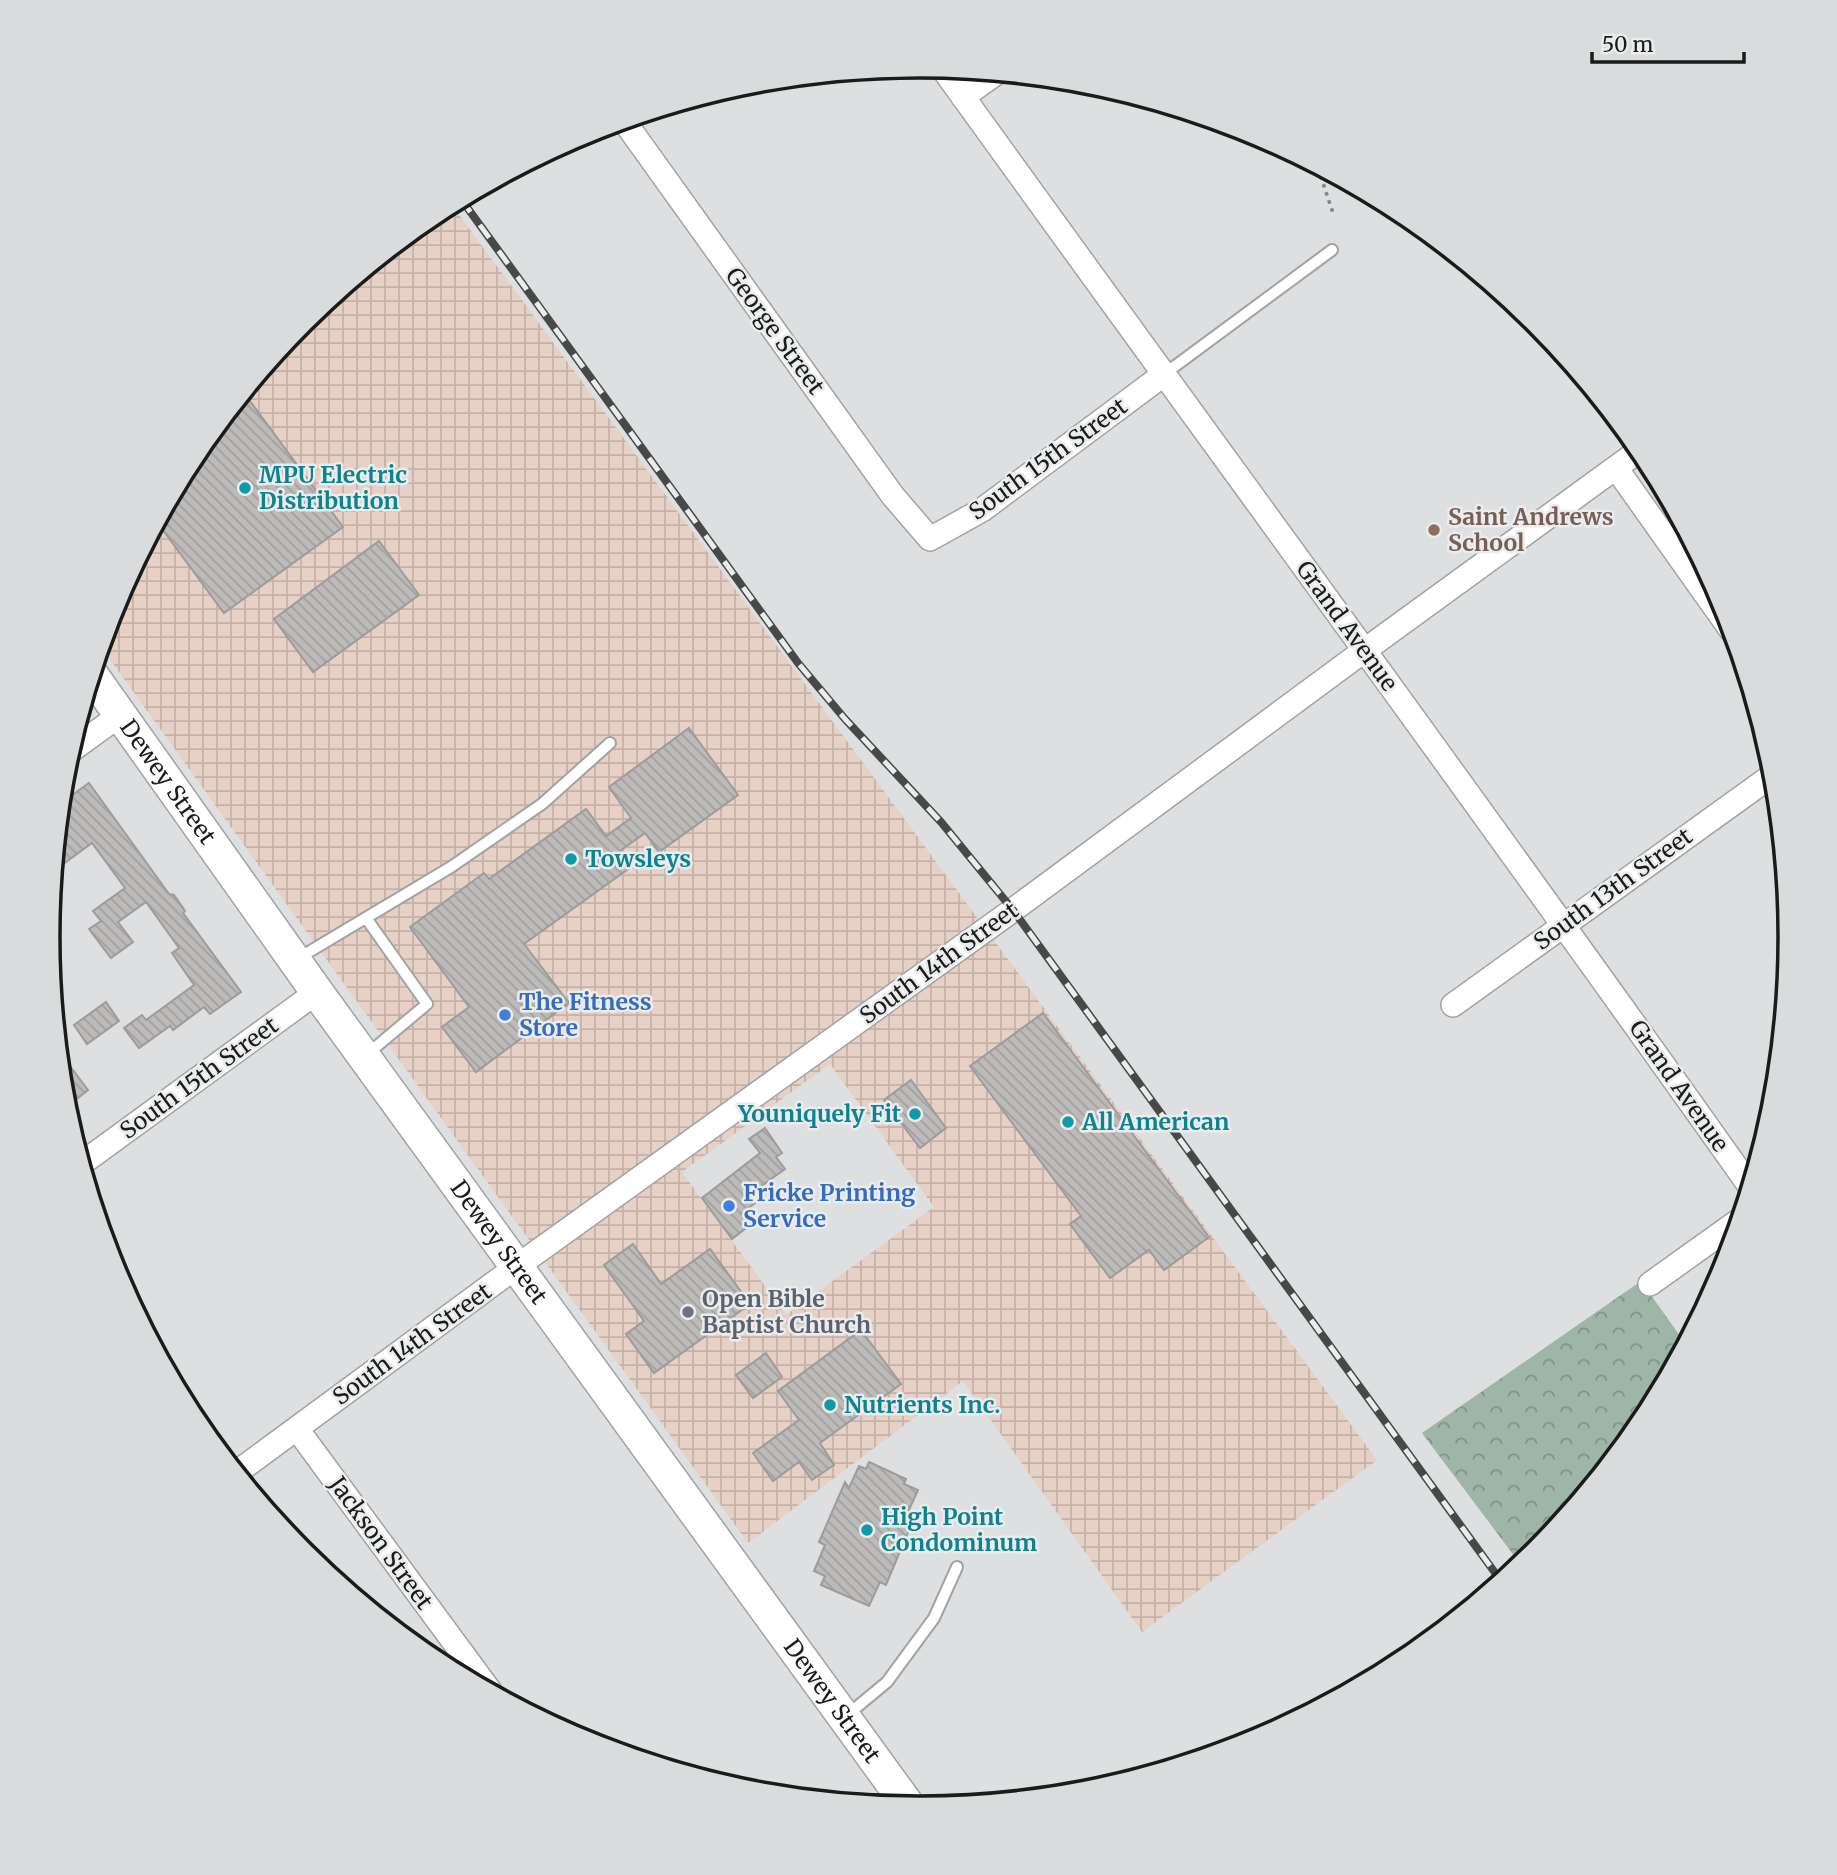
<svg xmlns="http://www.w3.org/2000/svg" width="1837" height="1875" font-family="Merriweather,serif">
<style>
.industrial{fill:url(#industrial-grid);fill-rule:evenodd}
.park{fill:url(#park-crowns)}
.building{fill:url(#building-back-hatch);stroke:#9d9b9b;stroke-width:2}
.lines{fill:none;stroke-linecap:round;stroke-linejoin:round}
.lane-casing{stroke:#a2a3a4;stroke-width:14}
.street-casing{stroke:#a2a3a4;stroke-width:26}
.secondary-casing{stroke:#a2a3a4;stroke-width:35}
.path{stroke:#838484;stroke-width:3.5;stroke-dasharray:3.5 5;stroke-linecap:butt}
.lane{stroke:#fff;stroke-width:10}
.street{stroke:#fff;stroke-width:23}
.secondary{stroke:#fff;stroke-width:32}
.rail-casing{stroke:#474848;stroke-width:8}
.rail{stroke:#ebeced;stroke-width:5;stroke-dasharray:16;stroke-linecap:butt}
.culture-dot{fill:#0f9aa8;stroke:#ebeced;stroke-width:2.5}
.education-dot{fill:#8d6e63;stroke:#ebeced;stroke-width:2.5}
.shop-dot{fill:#3f7fe0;stroke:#ebeced;stroke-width:2.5}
.worship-dot{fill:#6b7280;stroke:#ebeced;stroke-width:2.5}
.labels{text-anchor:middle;stroke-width:5;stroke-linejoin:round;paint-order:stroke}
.street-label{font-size:23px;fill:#1a1b1b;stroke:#ebeced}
.culture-label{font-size:23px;font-weight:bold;fill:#0d838f;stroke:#ebeced;text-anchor:start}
.education-label{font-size:23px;font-weight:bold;fill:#785e54;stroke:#ebeced;text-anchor:start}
.shop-label{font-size:23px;font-weight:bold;fill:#366cbe;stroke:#ebeced;text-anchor:start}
.worship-label{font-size:23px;font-weight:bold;fill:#5b616d;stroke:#ebeced;text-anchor:start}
.rim{fill:none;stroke:#1a1b1b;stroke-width:3.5}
</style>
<defs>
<pattern id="industrial-grid" width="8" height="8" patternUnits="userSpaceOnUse" patternTransform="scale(1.75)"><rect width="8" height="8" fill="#e7d0c5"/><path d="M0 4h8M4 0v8" fill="none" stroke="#c6b2a9"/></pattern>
<pattern id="park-crowns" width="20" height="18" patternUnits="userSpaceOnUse" patternTransform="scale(1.75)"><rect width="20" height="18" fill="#9eb6a7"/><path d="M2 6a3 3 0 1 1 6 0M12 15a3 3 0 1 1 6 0" fill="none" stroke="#809387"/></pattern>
<pattern id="building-back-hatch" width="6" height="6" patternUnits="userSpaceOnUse" patternTransform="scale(1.75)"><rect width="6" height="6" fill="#bdbbba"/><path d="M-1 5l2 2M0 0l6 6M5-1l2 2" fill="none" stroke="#a2a09f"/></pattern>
</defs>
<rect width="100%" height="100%" fill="#dedfe0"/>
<path class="industrial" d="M 451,204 L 1377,1460 L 1142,1632 L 963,1381 L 748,1543 L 101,647 L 114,604 L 194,453 L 303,321 L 435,213 ZM 830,1064 L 934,1207 L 786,1315 L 682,1172 Z"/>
<polygon class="park" points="1641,1281 1685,1343 1643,1422 1534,1554 1521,1565 1422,1433"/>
<g class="building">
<polygon points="244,393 343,527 224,613 157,522 194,453"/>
<polygon points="379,541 419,595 313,672 274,619"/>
<polygon points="689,728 738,795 659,852 645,833 620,851 631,867 524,944 569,1003 476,1072 442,1027 469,1007 410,927 484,873 489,879 586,809 606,836 631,818 609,787"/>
<polygon points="89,783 169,894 174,895 185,911 183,913 241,992 210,1014 204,1007 173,1030 170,1026 139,1048 124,1028 142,1015 146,1020 194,985 172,953 179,948 146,902 118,922 133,942 111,958 89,929 101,921 93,911 125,888 92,843 54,871 60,804"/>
<polygon points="106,1002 119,1021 87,1044 74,1025"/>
<polygon points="1043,1013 1209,1237 1164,1270 1149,1250 1110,1278 1070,1224 1081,1216 970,1066"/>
<polygon points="58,1050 88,1090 69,1105 63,1097"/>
<polygon points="911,1080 946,1128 920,1148 884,1100"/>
<polygon points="765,1128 782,1153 776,1157 785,1169 753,1192 759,1200 742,1213 750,1225 732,1239 702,1198 760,1153 749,1139"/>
<polygon points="633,1244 661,1284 710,1249 750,1304 654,1373 626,1334 644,1321 604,1265"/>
<polygon points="861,1330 901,1384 820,1443 834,1465 812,1480 799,1462 773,1481 753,1453 799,1420 778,1391"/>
<polygon points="766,1353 782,1377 753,1398 736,1375"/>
<polygon points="869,1462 906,1479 904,1484 918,1490 907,1514 914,1518 886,1585 880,1582 869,1606 821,1585 825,1576 814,1571 825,1545 819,1542 845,1482 849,1488 859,1466 866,1469"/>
</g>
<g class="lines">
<g class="lane-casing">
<g id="lane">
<polyline points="1163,375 1332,250"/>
<polyline points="297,959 451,867 542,804 610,743"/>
<polyline points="365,1056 427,1004 366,918"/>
<polyline points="846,1716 887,1682 934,1618 957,1567"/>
</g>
</g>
<g class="street-casing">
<g id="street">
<path d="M 943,69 C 1211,441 1484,811 1749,1185"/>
<polyline points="963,97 995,74"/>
<polyline points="624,121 893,496 930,539 982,510 1163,375"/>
<polyline points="1616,468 1731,630"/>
<polyline points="69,752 120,715"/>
<polyline points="1453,1005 1774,774"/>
<polyline points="81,1164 317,992"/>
<polyline points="1650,1284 1738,1221"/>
<polyline points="297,1429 490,1691"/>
<polyline points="236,1473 516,1267 1013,910 1365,650 1640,450"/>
<polyline points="446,1668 464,1656"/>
</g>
</g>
<g class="secondary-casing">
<g id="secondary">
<path id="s1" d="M 92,675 L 317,992 L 910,1808"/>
</g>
</g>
<polyline class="path" points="1318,168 1333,213"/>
<use href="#lane" class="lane"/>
<use href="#street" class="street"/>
<use href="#secondary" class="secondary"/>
<g class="rail-casing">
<polyline id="rail" points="461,199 798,663 845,719 941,822 1013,910 1501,1581"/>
</g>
<use href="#rail" class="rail"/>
</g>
<g class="culture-dot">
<circle cx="245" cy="488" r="7"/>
<circle cx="571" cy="859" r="7"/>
<circle cx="915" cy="1114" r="7"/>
<circle cx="1068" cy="1122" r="7"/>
<circle cx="830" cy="1405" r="7"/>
<circle cx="867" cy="1530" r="7"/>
</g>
<circle class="education-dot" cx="1434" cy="530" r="7"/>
<g class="shop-dot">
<circle cx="505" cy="1015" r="7"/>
<circle cx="729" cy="1206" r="7"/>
</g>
<circle class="worship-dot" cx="688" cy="1312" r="7"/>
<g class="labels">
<g class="street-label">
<text transform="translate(775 331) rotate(54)" y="8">George Street</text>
<text transform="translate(1048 459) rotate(-36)" y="8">South 15th Street</text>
<text transform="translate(1347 626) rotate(54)" y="8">Grand Avenue</text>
<text dy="8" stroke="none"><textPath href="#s1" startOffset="131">Dewey Street</textPath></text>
<text transform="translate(1613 889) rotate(-36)" y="8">South 13th Street</text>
<text transform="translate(939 963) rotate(-36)" y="8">South 14th Street</text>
<text transform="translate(199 1078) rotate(-36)" y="8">South 15th Street</text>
<text transform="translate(1679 1086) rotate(55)" y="8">Grand Avenue</text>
<text dy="8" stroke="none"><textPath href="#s1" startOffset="698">Dewey Street</textPath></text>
<text transform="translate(412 1344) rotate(-36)" y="8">South 14th Street</text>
<text transform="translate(381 1543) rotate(54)" y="8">Jackson Street</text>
<text dy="8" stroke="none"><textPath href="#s1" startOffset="1265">Dewey Street</textPath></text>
</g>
<g class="culture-label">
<text x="259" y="483">MPU Electric<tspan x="259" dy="26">Distribution</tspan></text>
<text x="585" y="867">Towsleys</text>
<text x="901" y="1122" text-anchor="end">Youniquely Fit</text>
<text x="1082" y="1130">All American</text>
<text x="844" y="1413">Nutrients Inc.</text>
<text x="881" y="1525">High Point<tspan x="881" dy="26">Condominum</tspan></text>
</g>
<g class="education-label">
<text x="1448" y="525">Saint Andrews<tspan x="1448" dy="26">School</tspan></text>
</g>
<g class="shop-label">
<text x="519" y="1010">The Fitness<tspan x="519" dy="26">Store</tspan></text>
<text x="743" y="1201">Fricke Printing<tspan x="743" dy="26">Service</tspan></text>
</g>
<g class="worship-label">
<text x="702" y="1307">Open Bible<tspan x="702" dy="26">Baptist Church</tspan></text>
</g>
</g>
<path d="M0 0H1837V1875H0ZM60 937a859 859 0 1 1 1718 0a859 859 0 1 1-1718 0Z" fill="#dadbdc" fill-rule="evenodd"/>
<path class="rim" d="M60 937a859 859 0 1 1 1718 0a859 859 0 1 1-1718 0Z"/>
<path d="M1592 52v10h152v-10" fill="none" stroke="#1a1b1b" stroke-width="3.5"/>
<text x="1602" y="52" font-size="21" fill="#1a1b1b" stroke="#ebeced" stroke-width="5" paint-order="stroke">50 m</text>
</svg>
